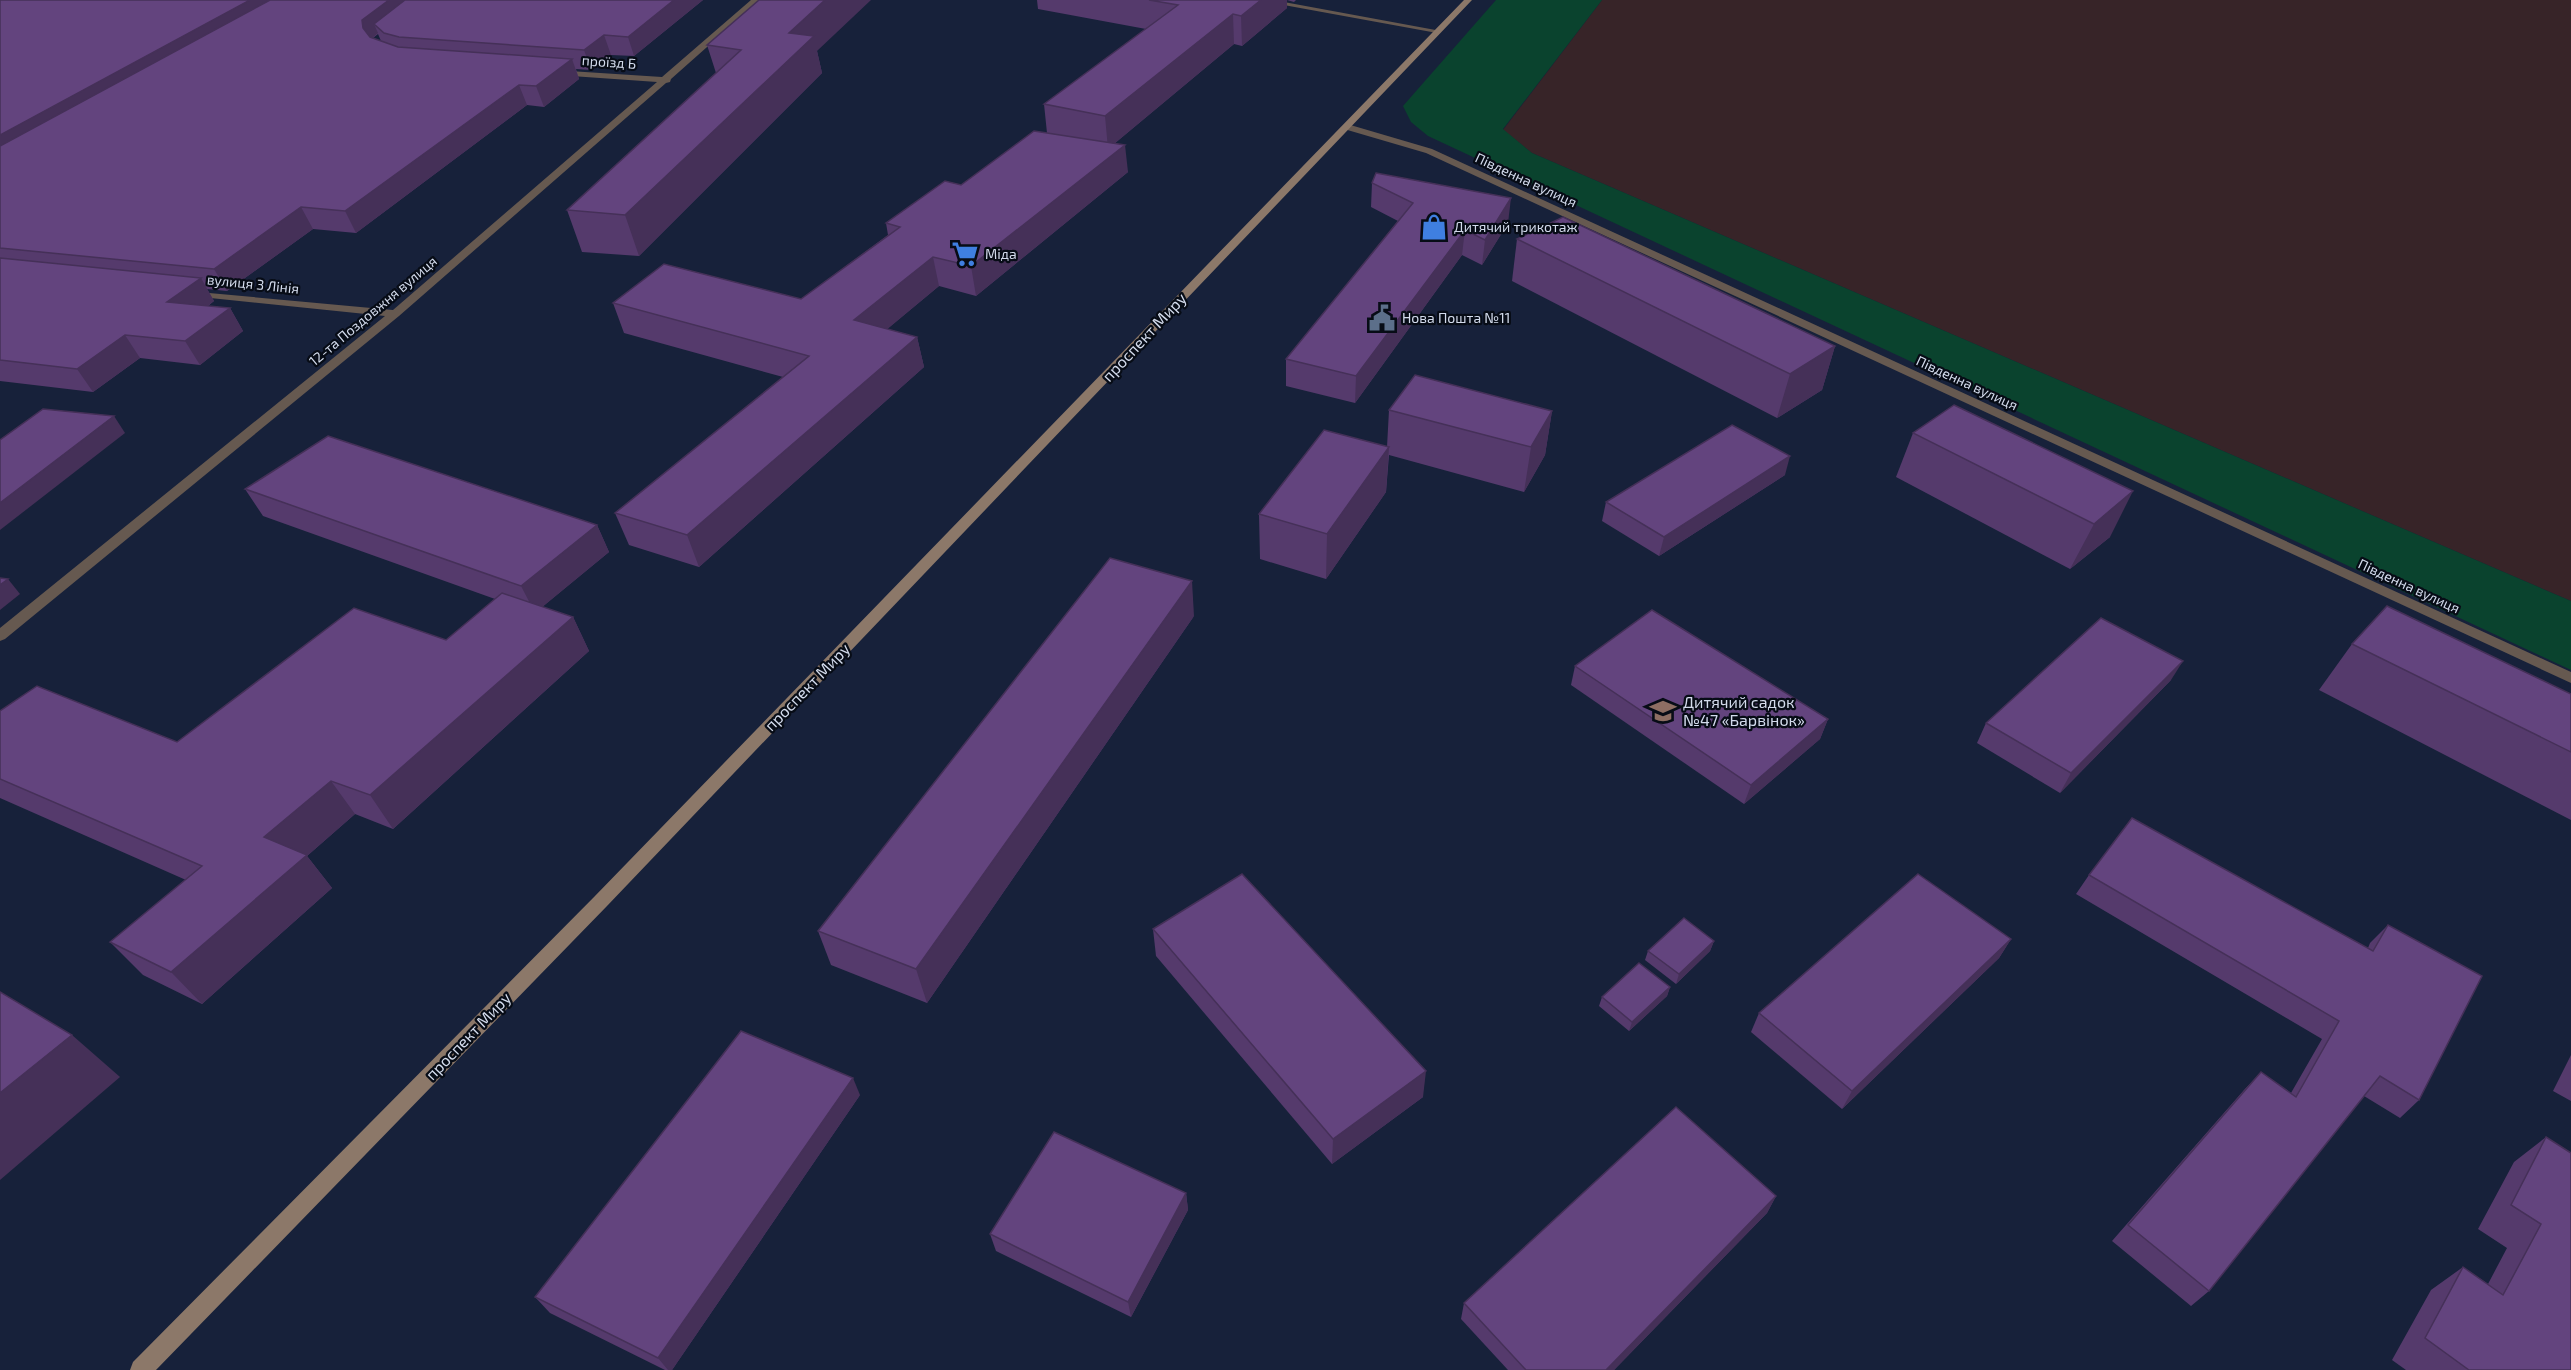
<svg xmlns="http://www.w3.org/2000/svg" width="2571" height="1370" font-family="'Exo 2',sans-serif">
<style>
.industrial{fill:#372428}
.green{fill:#0a432e}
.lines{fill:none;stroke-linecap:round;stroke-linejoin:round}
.minor{fill:#665950;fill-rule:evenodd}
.secondary{fill:#8c7869;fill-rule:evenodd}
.wall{fill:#553a6c;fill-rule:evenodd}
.shaded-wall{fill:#453058}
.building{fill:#63447e;stroke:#453058;stroke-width:1.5}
.labels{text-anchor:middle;stroke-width:4.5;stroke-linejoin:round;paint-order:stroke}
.far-street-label{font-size:14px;fill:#d3dbec;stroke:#070c16}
.far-poi-label{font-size:14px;fill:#d3dbec;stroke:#070c16;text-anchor:start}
.street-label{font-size:16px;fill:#d3dbec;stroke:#070c16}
.poi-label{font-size:16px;fill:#d3dbec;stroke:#070c16;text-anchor:start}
</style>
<rect width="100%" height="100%" fill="#17213a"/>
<polygon class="industrial" points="1602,0 2571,0 2571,601 1532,153 1503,130"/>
<polygon class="green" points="1496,0 1602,0 1503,129 1532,153 2571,601 2571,670 1428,136 1411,122 1403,106"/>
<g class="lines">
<g class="minor">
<polygon points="751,0 760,0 671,79 670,82 666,83 399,316 5,639 0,641 0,628 385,316 191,296 186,293 187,291 393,310 657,82 557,75 554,74 554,70 662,77"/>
<polygon points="1256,0 1273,0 1441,31 1437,33"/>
<polygon points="1347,124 1432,149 2571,672 2571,683 1426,153 1344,129 1342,127"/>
</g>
<polygon class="secondary" points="1464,0 1472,0 607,906 156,1370 130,1370 133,1362 595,896"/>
</g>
<g class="wall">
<path d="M 0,0 L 703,0 L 634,56 L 611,55 L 591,70 L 576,69 L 579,79 L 544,107 L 527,105 L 356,233 L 313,229 L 227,291 L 207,289 L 214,301 L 208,306 L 230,308 L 243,331 L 200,365 L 140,358 L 93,392 L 0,381 ZM 378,34 L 381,41 L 373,38 Z"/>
<polygon points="1037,0 1296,0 1294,2 1287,0 1287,8 1242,46 1234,44 1115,143 1128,172 976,296 939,286 887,329 917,337 924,367 699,567 629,545 615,513 783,377 624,333 613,303 801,299 888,235 886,223 961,185 1047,133 1044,104 1146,29 1038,9"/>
<polygon points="707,45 817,51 822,73 639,256 582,252 567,210 716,73"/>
<polygon points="1372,183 1508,223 1482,265 1462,255 1355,403 1286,386 1286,359 1398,221 1371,207"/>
<polygon points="1517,239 1835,346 1822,390 1777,418 1512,281"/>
<polygon points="1954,405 2110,537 2070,569 1896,477 1913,433"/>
<polygon points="1389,410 1552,411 1545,455 1524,492 1389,455 1386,492 1326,579 1260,559 1259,514 1387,447"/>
<polygon points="1785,475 1659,556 1602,521 1606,502"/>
<polygon points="245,489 597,525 609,552 542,607 573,617 589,651 393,829 355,814 307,856 332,888 202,1004 143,975 110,942 186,880 0,798 0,711 177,742 446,640 495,599 263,516"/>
<polygon points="1194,616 927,1003 831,965 818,931"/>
<polygon points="2352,644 2571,694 2571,820 2319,690"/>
<polygon points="1575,666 1828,719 1820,739 1744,804 1571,685"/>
<polygon points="2171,680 2060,793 1977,743 1986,723"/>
<polygon points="2089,875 2368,948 2370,943 2388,925 2419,1100 2400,1118 2364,1096 2209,1291 2191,1306 2112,1241 2244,1090 2261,1072 2291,1093 2322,1039 2076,894"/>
<polygon points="1153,929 1423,1097 1332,1164 1156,956"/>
<polygon points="2011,939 1999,958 1842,1109 1751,1032 1759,1013"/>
<polygon points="1714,941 1710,951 1676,984 1645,960 1648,951"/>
<polygon points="1670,987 1667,996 1629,1031 1599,1006 1602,997"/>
<polygon points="2571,1055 2571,1101 2553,1091"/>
<polygon points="860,1095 672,1370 665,1370 550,1313 535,1297"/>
<polygon points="2546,1137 2571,1370 2406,1370 2392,1360 2431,1290 2463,1267 2488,1284 2507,1248 2478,1229 2514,1162"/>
<polygon points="1186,1193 1188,1210 1131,1317 996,1251 990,1234"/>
<polygon points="1776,1196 1767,1213 1614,1370 1508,1370 1461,1319 1464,1303"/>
</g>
<g class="shaded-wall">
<polygon points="250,0 294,0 0,163 0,135"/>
<polygon points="389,0 422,0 374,24 378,33 371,39 363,28 362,20"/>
<polygon points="674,0 703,0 634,56 628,37"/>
<polygon points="825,0 871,0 817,51 822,73 639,256 625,215 789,33"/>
<polygon points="1261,0 1287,0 1287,8 1242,46 1241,16"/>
<polygon points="1233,14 1234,44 1108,149 1105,116"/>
<polygon points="604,35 611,55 591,70 584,50"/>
<polygon points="572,59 579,79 544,107 536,86"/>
<polygon points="519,85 527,105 356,233 345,211"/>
<polygon points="1125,145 1128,172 976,296 971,266"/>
<polygon points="1511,198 1508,223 1482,265 1485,240"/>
<polygon points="301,207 313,229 227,291 214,269"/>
<polygon points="1465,230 1462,255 1355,403 1356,376"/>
<polygon points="933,257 939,286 861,351 854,320"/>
<polygon points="201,278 214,301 182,325 167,302"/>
<polygon points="230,308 243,331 200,365 185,341"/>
<polygon points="125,335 140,358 93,392 77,369"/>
<polygon points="917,337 924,367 699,567 687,535"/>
<polygon points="1835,346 1822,390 1777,418 1790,374"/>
<polygon points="1552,411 1545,455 1524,492 1531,447"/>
<polygon points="114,416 125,433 0,530 0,503"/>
<polygon points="1389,447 1386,492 1326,579 1327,534"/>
<polygon points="1790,456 1785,475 1659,556 1664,537"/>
<polygon points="2133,491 2110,537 2070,569 2094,524"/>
<polygon points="597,525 609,552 535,613 521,586"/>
<polygon points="8,579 20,594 0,610 0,585"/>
<polygon points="1192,581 1194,616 927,1003 916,969"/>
<polygon points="573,617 589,651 393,829 370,795"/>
<polygon points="2183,661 2171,680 2060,793 2071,773"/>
<polygon points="1828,719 1820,739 1744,804 1751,785"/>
<polygon points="331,781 355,814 307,856 332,888 202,1004 171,972 264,837"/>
<polygon points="2011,939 1999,958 1842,1109 1852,1091"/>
<polygon points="1714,941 1710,951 1676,984 1679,974"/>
<polygon points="1670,987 1667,996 1629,1031 1632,1022"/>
<polygon points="72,1035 120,1077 0,1180 0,1093"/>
<polygon points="1426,1071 1423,1097 1332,1164 1333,1139"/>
<polygon points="853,1078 860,1095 672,1370 668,1370 658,1358"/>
<polygon points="1186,1193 1188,1210 1131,1317 1128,1302"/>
<polygon points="1776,1196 1767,1213 1614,1370 1606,1370"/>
</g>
<g class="building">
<polygon points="0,0 250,0 0,135"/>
<polygon points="270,0 389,0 362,20 363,28 370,37 398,47 572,59 536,86 519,85 345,211 301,207 214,269 0,248 0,146"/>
<polygon points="405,0 674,0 628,37 604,35 584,50 399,37 384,33 374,24"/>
<polygon points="759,0 825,0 789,33 814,36 625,215 567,210 741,50 707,45"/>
<polygon points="1149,0 1261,0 1241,16 1233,14 1105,116 1044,104 1178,5"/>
<polygon points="1034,131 1125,145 971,266 933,257 854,320 917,337 687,535 615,513 809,356 613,303 664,264 801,299 900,227 886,223 945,181 961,185"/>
<polygon points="1376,173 1511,198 1485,240 1465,230 1356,376 1286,359 1413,203 1372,183"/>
<polygon points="1563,217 1835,346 1790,374 1517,239"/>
<polygon points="0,258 201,278 167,302 230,308 185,341 125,335 77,369 0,360"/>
<polygon points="1415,375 1552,411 1531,447 1389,410"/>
<polygon points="1954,405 2133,491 2094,524 1913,433"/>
<polygon points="43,409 114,416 0,503 0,440"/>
<polygon points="1732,425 1790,456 1664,537 1606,502"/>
<polygon points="1324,430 1389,447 1327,534 1259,514"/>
<polygon points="328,436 597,525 521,586 245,489"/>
<polygon points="1110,558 1192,581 916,969 818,931"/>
<polygon points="0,578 8,579 0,585"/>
<polygon points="502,593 573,617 370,795 331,781 264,837 307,855 171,972 110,942 202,866 0,779 0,711 37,686 177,742 354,608 446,640"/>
<polygon points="2387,606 2571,694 2571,752 2352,644"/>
<polygon points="1652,610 1828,719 1751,785 1575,666"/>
<polygon points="2101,618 2183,661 2071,773 1986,723"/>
<polygon points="2132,818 2373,951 2388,925 2482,976 2419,1100 2380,1076 2209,1291 2128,1225 2261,1072 2296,1097 2339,1021 2089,875"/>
<polygon points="1242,874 1426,1071 1333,1139 1153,929"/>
<polygon points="1918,874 2011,939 1852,1091 1759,1013"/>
<polygon points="1684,918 1714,941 1679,974 1648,951"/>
<polygon points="1639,963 1670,987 1632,1022 1602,997"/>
<polygon points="0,992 72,1035 0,1093"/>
<polygon points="741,1031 853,1078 658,1358 535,1297"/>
<polygon points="1676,1107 1776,1196 1606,1370 1526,1370 1464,1303"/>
<polygon points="1054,1132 1186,1193 1128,1302 990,1234"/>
<polygon points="2546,1137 2571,1153 2571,1370 2469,1370 2425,1338 2463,1267 2503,1295 2541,1224 2511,1205"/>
</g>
<defs>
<g id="shop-bare" transform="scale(2.07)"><path d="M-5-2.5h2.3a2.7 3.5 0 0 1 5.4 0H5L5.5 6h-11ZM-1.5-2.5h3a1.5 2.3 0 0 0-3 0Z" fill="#3f7fe0" stroke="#070c16" stroke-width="2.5" paint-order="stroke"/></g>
<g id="supermarket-bare" transform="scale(2.07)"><path d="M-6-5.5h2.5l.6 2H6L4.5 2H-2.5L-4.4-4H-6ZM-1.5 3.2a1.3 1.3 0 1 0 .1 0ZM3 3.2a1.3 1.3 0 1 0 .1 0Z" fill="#3f7fe0" stroke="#070c16" stroke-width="2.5" paint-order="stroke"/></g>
<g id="civic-bare" transform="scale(2.07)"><path d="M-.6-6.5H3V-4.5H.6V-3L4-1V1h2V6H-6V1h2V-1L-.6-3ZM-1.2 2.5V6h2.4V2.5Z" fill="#5c6f8a" stroke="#070c16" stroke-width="2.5" paint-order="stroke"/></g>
<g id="school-bare" transform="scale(2.07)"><path d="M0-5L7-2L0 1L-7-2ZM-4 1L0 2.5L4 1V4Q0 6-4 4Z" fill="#8d6e63" stroke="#070c16" stroke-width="2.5" paint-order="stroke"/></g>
</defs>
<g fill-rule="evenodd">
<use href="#shop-bare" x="1434" y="227"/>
<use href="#supermarket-bare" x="965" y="254"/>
<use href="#civic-bare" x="1382" y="318"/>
<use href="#school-bare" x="1663" y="711"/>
</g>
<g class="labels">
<g class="far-street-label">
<text transform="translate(609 62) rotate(4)" y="5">проїзд Б</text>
<text transform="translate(1526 180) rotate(25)" y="5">Південна вулиця</text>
<text transform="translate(253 284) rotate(6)" y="5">вулиця 3 Лінія</text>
<text transform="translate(373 311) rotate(-40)" y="5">12-та Поздовжня вулиця</text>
<text transform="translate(1967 383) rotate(25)" y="5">Південна вулиця</text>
<text transform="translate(2409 586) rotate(25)" y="5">Південна вулиця</text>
</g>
<g class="far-poi-label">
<text x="1454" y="232">Дитячий трикотаж</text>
<text x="985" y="259">Міда</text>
<text x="1402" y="323">Нова Пошта №11</text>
</g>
<g class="street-label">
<text transform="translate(1144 337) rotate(-47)" y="6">проспект Миру</text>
<text transform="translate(807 687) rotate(-46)" y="6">проспект Миру</text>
<text transform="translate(468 1036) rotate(-46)" y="6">проспект Миру</text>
</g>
<g class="poi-label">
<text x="1683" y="708">Дитячий садок<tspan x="1683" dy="18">№47 «Барвінок»</tspan></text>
</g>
</g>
</svg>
